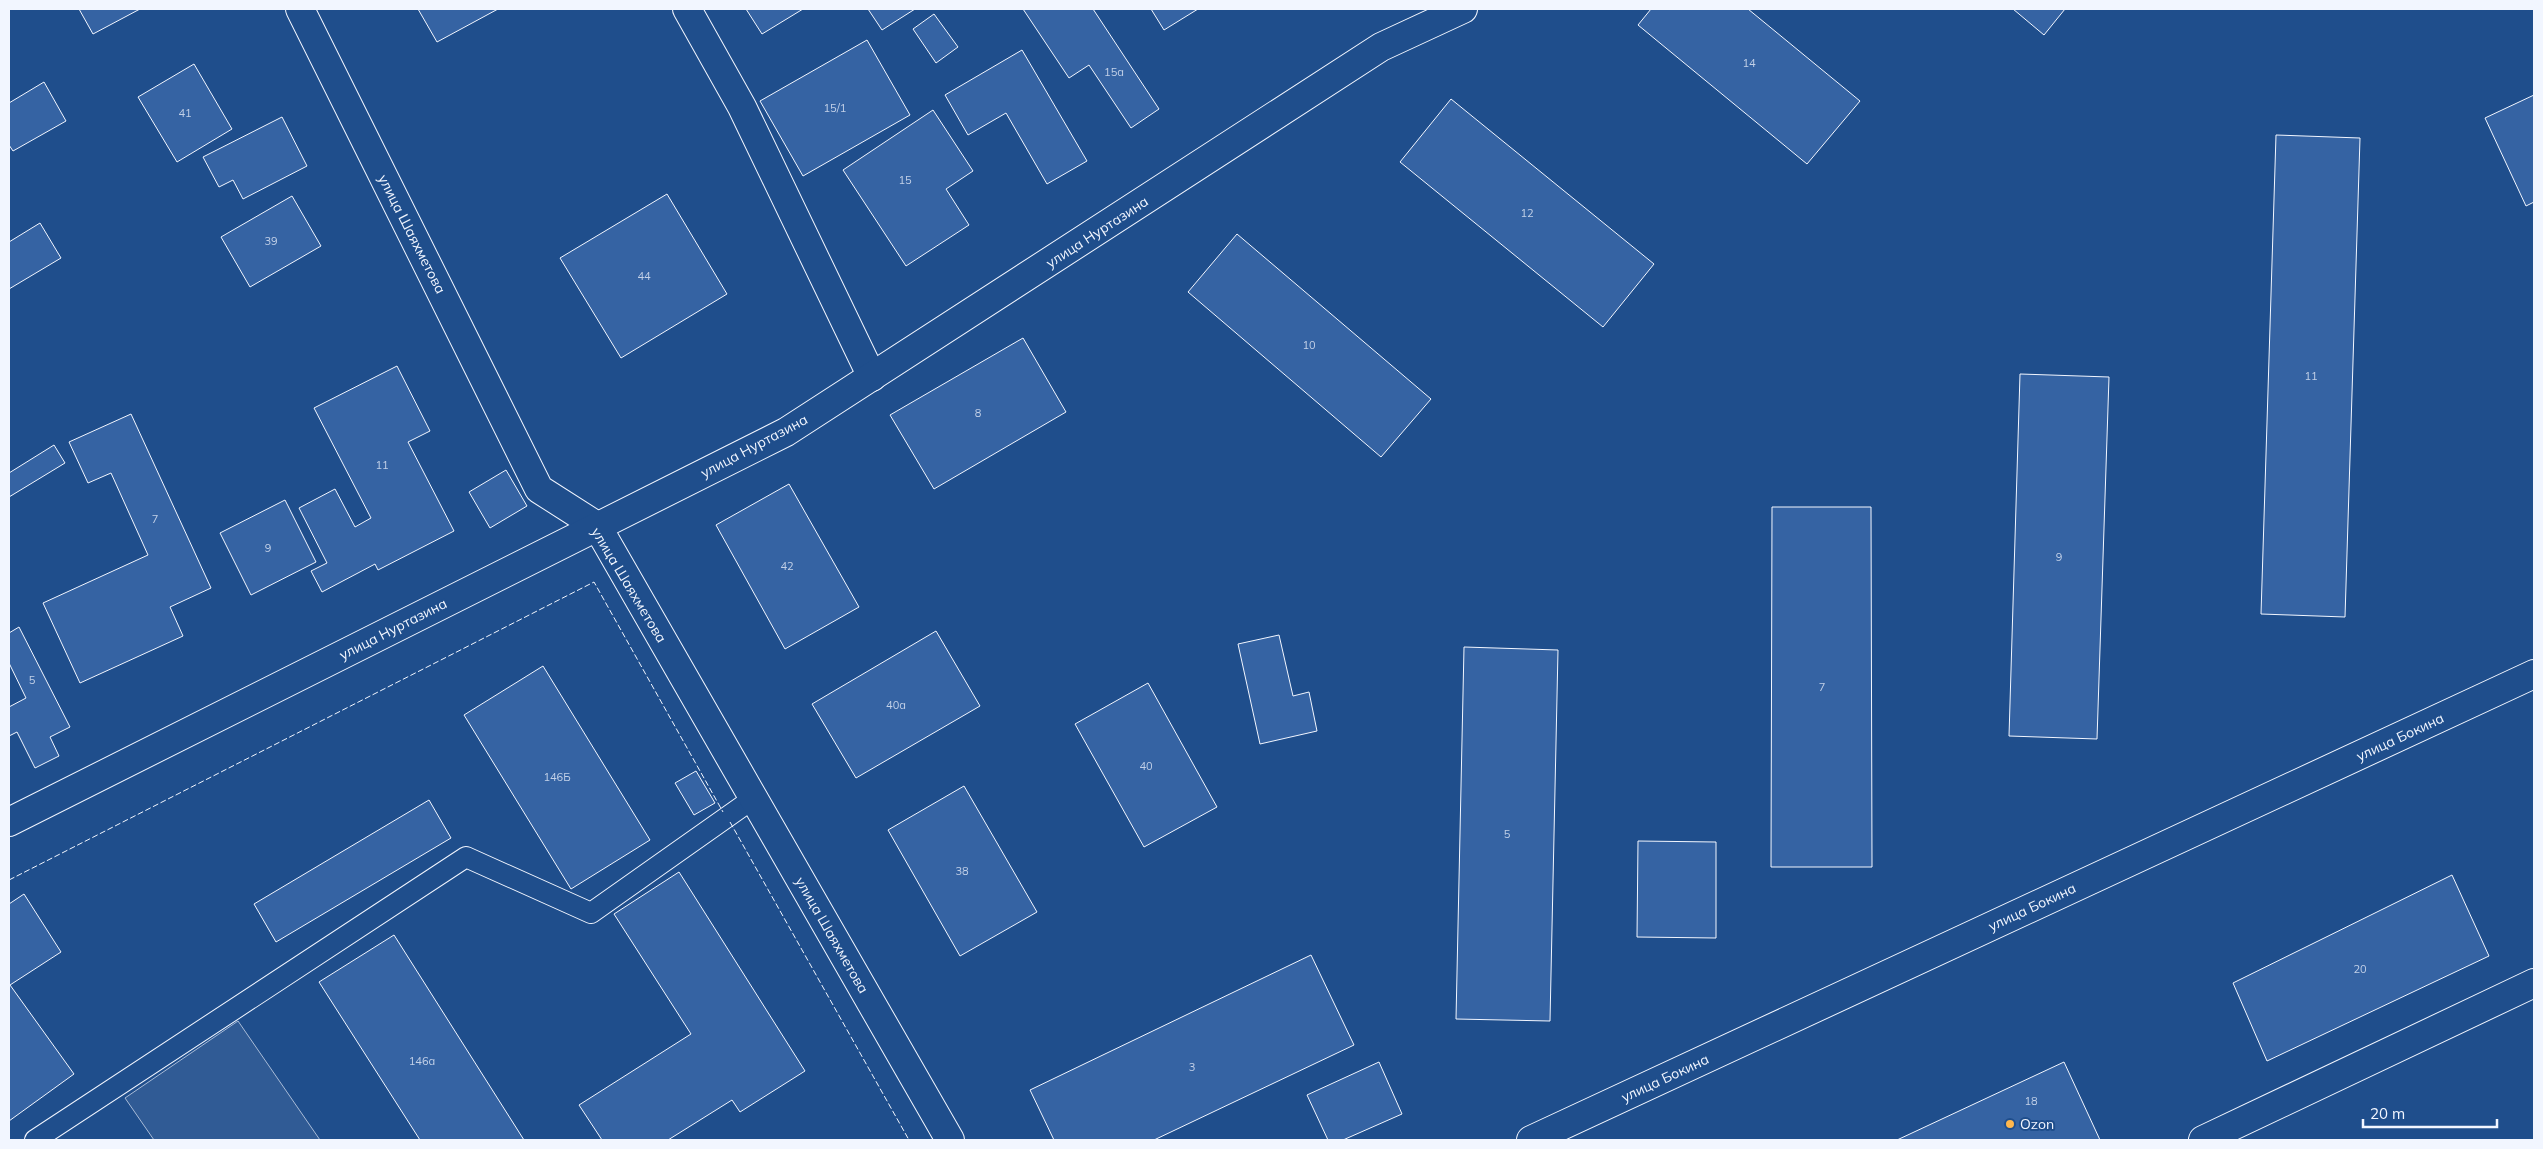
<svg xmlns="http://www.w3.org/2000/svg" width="2543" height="1149" font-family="Mulish,sans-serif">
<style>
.built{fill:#305b95;stroke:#a8bbd7}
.building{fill:#3563a3;stroke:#f2f6ff}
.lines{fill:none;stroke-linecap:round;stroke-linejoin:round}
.service-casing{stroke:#f2f6ff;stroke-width:22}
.minor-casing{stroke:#f2f6ff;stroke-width:30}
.tertiary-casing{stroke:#f2f6ff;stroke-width:30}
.service{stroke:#1f4e8c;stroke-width:20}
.minor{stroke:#1f4e8c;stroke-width:28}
.tertiary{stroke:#1f4e8c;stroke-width:28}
.fence{stroke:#f2f6ff;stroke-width:1;stroke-dasharray:6 2.5;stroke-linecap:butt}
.poi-dot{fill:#ffb74d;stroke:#1f4e8c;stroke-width:2}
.labels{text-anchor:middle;stroke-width:4;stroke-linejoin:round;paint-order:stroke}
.number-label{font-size:11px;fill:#c3d1e8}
.street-label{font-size:14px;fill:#f2f6ff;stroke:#1f4e8c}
.poi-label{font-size:14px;fill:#f2f6ff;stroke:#1f4e8c;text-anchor:start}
</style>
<rect width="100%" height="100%" fill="#1f4e8c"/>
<polygon class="built" points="238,1021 320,1140 154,1140 125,1098"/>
<g class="building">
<polygon points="79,9 140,9 93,34"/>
<polygon points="418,9 498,9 437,42"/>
<polygon points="746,9 803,9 762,34"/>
<polygon points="868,9 915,9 882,30"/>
<polygon points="1023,9 1093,9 1159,109 1131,128 1089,65 1069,78"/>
<polygon points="1151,9 1198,9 1164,30"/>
<polygon points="1651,9 1748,9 1860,101 1807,164 1638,25"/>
<polygon points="2013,9 2065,9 2044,35"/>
<polygon points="934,14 958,47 936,63 913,29"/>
<polygon points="867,40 910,115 803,176 760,101"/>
<polygon points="1022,50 1087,161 1047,184 1006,113 968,135 945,95"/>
<polygon points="194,64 232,129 177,162 138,97"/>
<polygon points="44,82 66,121 13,151 9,145 9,103"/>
<polygon points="2534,95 2534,202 2526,206 2485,118"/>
<polygon points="1451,99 1654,264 1603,327 1400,162"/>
<polygon points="933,110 973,171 946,189 969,225 906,266 843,170"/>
<polygon points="282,117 307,166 243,199 233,180 219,187 203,157"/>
<polygon points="2276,135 2360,138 2345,617 2261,614"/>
<polygon points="667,194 727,294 621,358 560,258"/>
<polygon points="292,196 321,246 250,287 221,237"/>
<polygon points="40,223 61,258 9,289 9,242"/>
<polygon points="1237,234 1431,399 1381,457 1188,292"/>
<polygon points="1023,338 1066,412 934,489 890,415"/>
<polygon points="397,366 430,431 408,442 454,531 378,570 375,564 322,592 311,571 327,563 299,508 335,489 355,527 371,518 314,408"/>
<polygon points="2020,374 2109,377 2097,739 2009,736"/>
<polygon points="131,414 211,588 170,607 183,636 80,683 43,603 148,555 111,473 88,483 69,442"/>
<polygon points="54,445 65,463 9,497 9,473"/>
<polygon points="506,470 527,506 490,528 469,492"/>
<polygon points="789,484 859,607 785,649 716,525"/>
<polygon points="285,500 316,562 251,595 220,533"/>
<polygon points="1772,507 1871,507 1872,867 1771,867"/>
<polygon points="19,627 70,727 50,737 59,756 35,768 17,732 9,736 9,707 26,698 9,663 9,633"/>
<polygon points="936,631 980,706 856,778 812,704"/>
<polygon points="1279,635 1293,696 1309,692 1317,731 1260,744 1238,644"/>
<polygon points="1464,647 1558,650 1550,1021 1456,1019"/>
<polygon points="543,666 650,840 571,889 464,715"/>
<polygon points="1148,683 1217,807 1144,847 1075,724"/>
<polygon points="696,771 715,803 694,815 675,783"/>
<polygon points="964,786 1037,912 960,956 888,830"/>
<polygon points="429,800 451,838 276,942 254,904"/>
<polygon points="1638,841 1716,842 1716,938 1637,937"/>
<polygon points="679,872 805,1071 740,1112 732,1100 668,1140 602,1140 579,1105 691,1034 614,914"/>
<polygon points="2452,875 2489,956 2267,1061 2233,983"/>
<polygon points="24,894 61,952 10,985 74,1074 9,1121 9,904"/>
<polygon points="394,935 524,1140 420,1140 319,982"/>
<polygon points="1311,955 1354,1045 1154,1140 1054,1140 1030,1090"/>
<polygon points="1379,1062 1402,1114 1343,1140 1328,1140 1307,1095"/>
<polygon points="2064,1062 2100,1140 1897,1140"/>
</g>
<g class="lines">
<g class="service-casing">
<polyline id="service" points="35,1140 466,857 591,913 754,798"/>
</g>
<g class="minor-casing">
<g id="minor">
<polyline points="300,9 539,489 597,526 950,1140"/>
<polyline points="687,9 742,107 872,377"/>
<polyline points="9,822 786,432 1381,47 1463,9"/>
<polyline points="2203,1140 2534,983"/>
</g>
</g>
<g class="tertiary-casing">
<polyline id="tertiary" points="1531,1140 2534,674"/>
</g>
<use href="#service" class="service"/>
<use href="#minor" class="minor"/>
<use href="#tertiary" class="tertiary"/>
<g class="fence">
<polyline points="730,822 909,1140"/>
<polyline points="9,880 594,582 723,812"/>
</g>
</g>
<circle class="poi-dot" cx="2010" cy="1124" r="5"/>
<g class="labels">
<g class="number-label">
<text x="1749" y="67">14</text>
<text x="1114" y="76">15а</text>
<text x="835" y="112">15/1</text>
<text x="185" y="117">41</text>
<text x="905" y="184">15</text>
<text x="1527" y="217">12</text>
<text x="271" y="245">39</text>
<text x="644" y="280">44</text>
<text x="1309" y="349">10</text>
<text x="2311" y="380">11</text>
<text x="978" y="417">8</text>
<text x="382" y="469">11</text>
<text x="155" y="523">7</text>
<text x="268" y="552">9</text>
<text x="2059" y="561">9</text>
<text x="787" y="570">42</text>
<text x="32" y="684">5</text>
<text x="1822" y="691">7</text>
<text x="896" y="709">40а</text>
<text x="1146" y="770">40</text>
<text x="557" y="781">146Б</text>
<text x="1507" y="838">5</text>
<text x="962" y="875">38</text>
<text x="2360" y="973">20</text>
<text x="422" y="1065">146а</text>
<text x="1192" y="1071">3</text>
<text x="2031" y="1105">18</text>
</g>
<g class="street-label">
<text transform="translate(1097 232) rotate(-33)" y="5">улица Нуртазина</text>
<text transform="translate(412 234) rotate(63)" y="5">улица Шаяхметова</text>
<text transform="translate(754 446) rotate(-28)" y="5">улица Нуртазина</text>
<text transform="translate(629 585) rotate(59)" y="5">улица Шаяхметова</text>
<text transform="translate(393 629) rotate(-27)" y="5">улица Нуртазина</text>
<text transform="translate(2400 737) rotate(-25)" y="5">улица Бокина</text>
<text transform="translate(2032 907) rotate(-25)" y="5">улица Бокина</text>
<text transform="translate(832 935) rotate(60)" y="5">улица Шаяхметова</text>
<text transform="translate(1665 1078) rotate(-25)" y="5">улица Бокина</text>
</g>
<g class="poi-label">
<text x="2020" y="1129">Ozon</text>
</g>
</g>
<rect width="2543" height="1149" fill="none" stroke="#f2f6ff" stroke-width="20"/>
<path d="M2363 1119v8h134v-8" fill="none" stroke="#f2f6ff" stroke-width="2.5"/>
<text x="2370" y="1119" font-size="15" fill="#f2f6ff" stroke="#1f4e8c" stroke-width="4" paint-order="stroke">20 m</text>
</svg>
